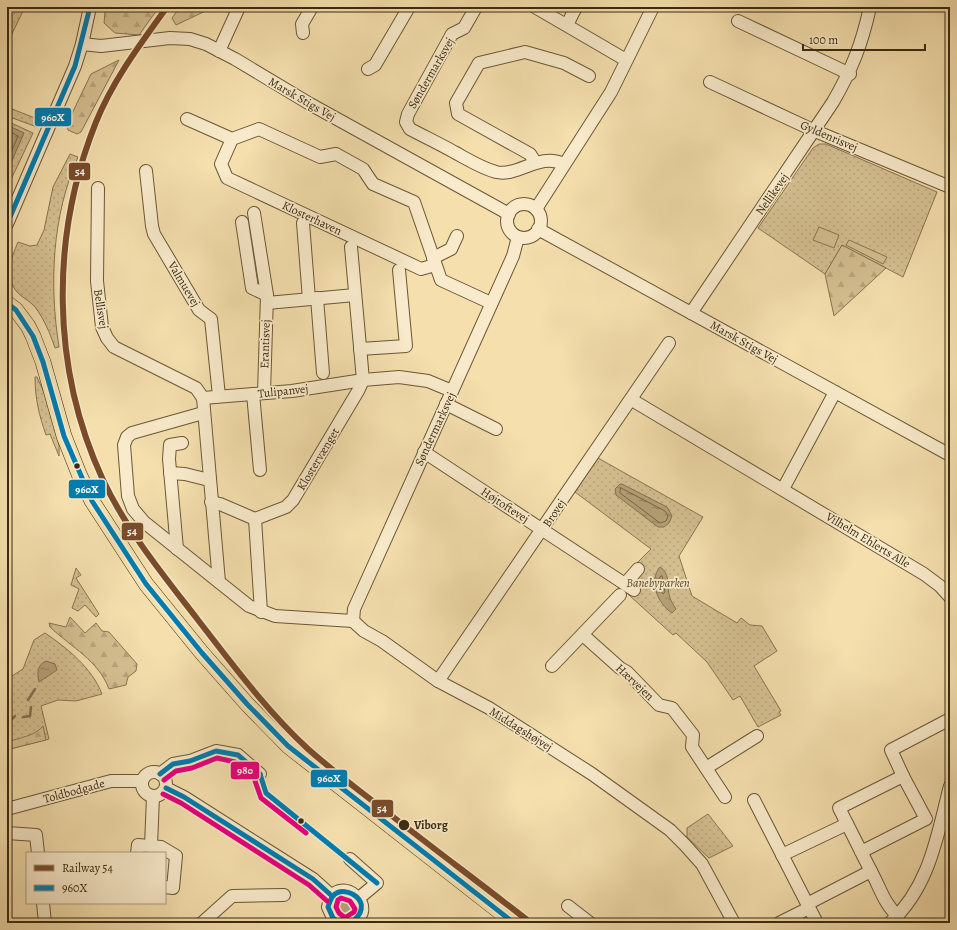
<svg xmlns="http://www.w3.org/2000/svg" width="957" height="930" font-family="Alegreya,serif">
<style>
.grass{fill:url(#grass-dots);stroke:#887552}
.forest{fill:url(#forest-firs);stroke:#887552}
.pitch{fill:#d5c092;stroke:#887552}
.water{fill:url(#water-ripples);stroke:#84714f}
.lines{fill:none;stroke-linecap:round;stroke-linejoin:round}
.shore{stroke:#786644;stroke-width:1}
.stream{stroke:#84714f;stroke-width:2.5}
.minor-casing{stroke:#695738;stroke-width:14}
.major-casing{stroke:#3b2a11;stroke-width:16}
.minor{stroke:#f8eaca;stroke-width:12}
.major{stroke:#f4dfad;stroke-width:15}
.bus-1-casing{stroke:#f8eaca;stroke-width:8}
.bus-2-casing{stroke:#f8eaca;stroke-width:8}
.bus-1{stroke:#007cb0;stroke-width:5}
.bus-2{stroke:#e5007d;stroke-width:5}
.rail-1-casing{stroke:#f8eaca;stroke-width:9}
.rail-1{stroke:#7a4b2a;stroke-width:6}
.bus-dot{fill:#3b2a11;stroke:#f8eaca;stroke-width:1.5}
.labels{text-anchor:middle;stroke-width:3.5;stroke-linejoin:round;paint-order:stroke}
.street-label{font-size:12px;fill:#3b2a11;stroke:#f8eaca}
.park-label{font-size:12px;font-style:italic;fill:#5a482b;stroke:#f8eaca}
.stop-label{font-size:12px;font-weight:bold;fill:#3b2a11;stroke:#f8eaca;text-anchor:start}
.line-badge{stroke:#f8eaca;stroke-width:1.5}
.badge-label{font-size:11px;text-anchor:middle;font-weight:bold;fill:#fff}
</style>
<defs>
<pattern id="grass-dots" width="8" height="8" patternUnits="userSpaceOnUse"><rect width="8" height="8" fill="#d5c092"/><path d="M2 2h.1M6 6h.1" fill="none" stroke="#b8a57d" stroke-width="1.8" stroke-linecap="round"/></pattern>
<pattern id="forest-firs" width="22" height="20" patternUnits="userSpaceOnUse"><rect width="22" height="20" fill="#d5c092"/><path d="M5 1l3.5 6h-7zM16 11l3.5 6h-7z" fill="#b8a57d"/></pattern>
<pattern id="water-ripples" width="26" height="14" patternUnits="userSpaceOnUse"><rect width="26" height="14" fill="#b5a178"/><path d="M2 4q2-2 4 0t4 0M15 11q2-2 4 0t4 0" fill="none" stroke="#948361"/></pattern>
</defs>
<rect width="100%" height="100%" fill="#f4dfad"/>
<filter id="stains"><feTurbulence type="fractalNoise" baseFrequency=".005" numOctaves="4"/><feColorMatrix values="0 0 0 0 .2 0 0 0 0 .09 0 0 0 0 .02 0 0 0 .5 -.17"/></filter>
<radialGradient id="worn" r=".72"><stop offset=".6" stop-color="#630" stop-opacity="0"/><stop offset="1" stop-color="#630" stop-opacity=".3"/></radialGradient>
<g class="grass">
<polygon points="7,7 25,7 7,44"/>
<polygon points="7,107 40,120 37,127 7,116"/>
<polygon points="7,121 33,133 7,188"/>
<polygon points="819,144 826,144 937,192 903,277 842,245 825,274 758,228 813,148"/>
<path d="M 70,154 L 78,157 C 52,216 49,284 59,347 L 55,348 C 50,333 44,319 35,307 C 30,301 23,298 18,293 C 3,277 11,259 18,242 L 30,246 L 37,245 L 44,230 L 53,187 Z"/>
<path d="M 35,377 L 37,377 C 47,399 61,430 59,456 L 50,434 L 46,435 C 39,415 35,398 35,377 Z"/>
<polygon points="598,458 703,517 679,556 692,596 737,623 741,618 750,625 762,626 777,651 754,666 781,711 779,712 781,715 758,727 740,696 733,700 707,662 676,633 673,635 619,586 624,576 651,549 575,492"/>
<polygon points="76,568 81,575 76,578 99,614 96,617 85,605 78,611 72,608 79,589 71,585"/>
<path d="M 45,633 C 67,648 92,668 102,694 L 76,701 L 58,700 L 41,706 L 49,739 L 10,749 L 7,757 L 7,676 L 9,674 L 12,676 L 23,669 L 34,640 Z"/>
<polygon points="708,814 733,846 709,858 687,837 687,828"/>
</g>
<g class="forest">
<polygon points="108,7 159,7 139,35 115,33 104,23 105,12"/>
<polygon points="180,7 214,7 176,25 172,18"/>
<polygon points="119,60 81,132 77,134 68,130 67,124 91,74"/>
<polygon points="842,245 886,268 834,316 825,274"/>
<path d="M 70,617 L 85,633 L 96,623 L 102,631 L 109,632 L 137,664 L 136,671 L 128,677 L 126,685 L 109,689 C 98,660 72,648 50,627 L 49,623 L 66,627 Z"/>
<path d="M 43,726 L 46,740 L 10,749 L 7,757 L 7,742 C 19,738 35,736 43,726 Z"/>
</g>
<g class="pitch">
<polygon points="819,227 839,235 834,248 813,240"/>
<polygon points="849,240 887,257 883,264 846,245"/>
</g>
<g class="water">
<polygon points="7,125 24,133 7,172"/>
<polygon points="620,484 622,484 667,507 672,516 669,523 664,527 658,527 616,495 615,489"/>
<path d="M 660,567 C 670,573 667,584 669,594 C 670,600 673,604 676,609 L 672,613 C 658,604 648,581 660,567 Z"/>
<path d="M 46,661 L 55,664 L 57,670 L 39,682 C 37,673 37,665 46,661 Z"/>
<circle cx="344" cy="907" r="8"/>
</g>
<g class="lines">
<g class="shore">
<polyline points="7,130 18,136 7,162"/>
<polygon points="621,488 665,511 668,516 666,521 660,523 620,493"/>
<polygon points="662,576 665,592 663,594 658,587 660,577"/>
</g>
<g class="stream">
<polyline points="28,700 35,689"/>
<polyline points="23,717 30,716 31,707"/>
<polyline points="7,724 15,716"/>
</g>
<g class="minor-casing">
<g id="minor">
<path d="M 476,7 L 464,28 L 452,34 L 408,114 L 406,122 L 410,129 C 425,137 440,144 454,152 C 467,159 481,168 496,172 C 519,177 539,152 564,164"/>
<polyline points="535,7 626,60"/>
<polyline points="738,21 850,74"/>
<polyline points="567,25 576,7"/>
<polyline points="303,33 302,24 312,7"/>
<polyline points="82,44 101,46 170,38 190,39 206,44 235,59 310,104 509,214"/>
<polyline points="219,51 239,7"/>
<polyline points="368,69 375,65 409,7"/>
<polyline points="710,82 815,131 950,187"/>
<polyline points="187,119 232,139 259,129 320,157 336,154 363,169 373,184 414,202 441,280 491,303"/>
<polyline points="232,139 221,164 227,178 421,269 435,265"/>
<polyline points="535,162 530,154 458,114 456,103 479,63 525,52 564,63 589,76"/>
<polyline points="146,171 152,226 154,234 199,310 211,319 219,396"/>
<polyline points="98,188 97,281 102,327 107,338 114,347 196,388 203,398"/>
<circle cx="524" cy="221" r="17"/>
<polyline points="536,209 611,92 653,7"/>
<polyline points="254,213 267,295 264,393"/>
<polyline points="242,222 252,288 267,295"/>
<polyline points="303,223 309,299"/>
<polyline points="7,224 75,66 82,44 90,7"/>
<polyline points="538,229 950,455"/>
<polyline points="433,258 451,249 457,236"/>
<polyline points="317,298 323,373"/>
<polyline points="267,303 355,295"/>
<path d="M 691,313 L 833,102 C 852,69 862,44 870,7"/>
<polyline points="360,349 406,346 399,270"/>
<polyline points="253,394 260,470"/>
<polyline points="203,398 219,582 249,606 275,616 353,621 364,631 382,641 438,681 489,708 592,774 670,830 685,845 702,864 734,923"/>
<polyline points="203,398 292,391 363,380 399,377 428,381 452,391"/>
<polyline points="632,400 924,574 940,586 950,597"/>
<polyline points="446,404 496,429"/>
<polyline points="203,413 132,433 127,437 124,445 128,496 133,509 144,522 219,582"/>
<polyline points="424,452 634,590"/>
<polyline points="170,473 185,474 209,480"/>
<polyline points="783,489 835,392"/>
<polyline points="211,502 220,504 255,519"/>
<polyline points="177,549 169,459 170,445 182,443"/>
<polyline points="625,584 638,569"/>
<polyline points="261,612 255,519 286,507 293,500 358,391 363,380 351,247"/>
<polyline points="353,621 354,609 513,256 518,237"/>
<polyline points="583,635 620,668 627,672 659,705 672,708 693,735 692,747 725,797"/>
<polyline points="552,666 620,595"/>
<polyline points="438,681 669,343"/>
<polyline points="706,768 757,736"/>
<circle cx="154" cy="784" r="12"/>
<polyline points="160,774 173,764 190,761 216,751 238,755 260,774"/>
<polyline points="903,776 891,750 950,719"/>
<polyline points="166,788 184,797 313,879 332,896"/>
<polyline points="754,800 817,923"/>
<polyline points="7,809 111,781 142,781"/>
<polyline points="7,833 36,835 38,853"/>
<polyline points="151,846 153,796"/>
<path d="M 861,852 L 926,819 L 903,776 L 839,808 C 851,831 862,854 874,877 C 881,891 886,906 898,916"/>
<polyline points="137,853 138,845 161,847 176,856 173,888 165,887"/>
<polyline points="782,855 847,824"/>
<polyline points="350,859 377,883 359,898"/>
<polyline points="43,903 45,923"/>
<polyline points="807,904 871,871"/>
<polyline points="568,906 590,923"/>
<polyline points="202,923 232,896 284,895"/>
<path d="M 340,923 L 333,918 L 328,907 C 335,868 385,909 350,923"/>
<polyline points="779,923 809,908"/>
<path d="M 890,923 C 930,886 937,836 950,786"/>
</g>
</g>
<g class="major-casing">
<polyline id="major" points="7,303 16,310 28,326 33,336 43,362 64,436 79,474 92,501 146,584 202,653 247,704 288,746 514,923"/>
</g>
<use href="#minor" class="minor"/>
<use href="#major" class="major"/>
<g class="bus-1-casing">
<g id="bus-1">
<polyline points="7,224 75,66 90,7"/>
<polyline points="7,303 16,310 33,336 43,362 64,436 92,501 146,584 202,653 247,704 288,746 514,923"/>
<polyline points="160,774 173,764 190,761 216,751 238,755 260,774"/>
<polyline points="260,774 266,793 377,883"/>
<polyline points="166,788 184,797 313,879 332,896"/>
<path d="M 340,923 L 333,918 L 328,907 C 329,904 331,898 333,896 C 345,882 379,904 350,923"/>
</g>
</g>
<g class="bus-2-casing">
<g id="bus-2">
<polyline points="164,780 176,771 192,768 217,758 235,762 254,778 261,798 306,833"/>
<polyline points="163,794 181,803 309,885 327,901"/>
<polyline points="344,917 339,913 336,907 338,900 341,898 350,901 355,909 354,912 346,917"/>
</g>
</g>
<use href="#bus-1" class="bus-1"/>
<use href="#bus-2" class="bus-2"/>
<g class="rail-1-casing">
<path id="rail-1" d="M 167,7 C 141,43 113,80 96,122 C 50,237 51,368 103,480 C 127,531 164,576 198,620 C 233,665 266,710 308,749 C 335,773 364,794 392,816 C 438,852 485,887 531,923"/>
</g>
<use href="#rail-1" class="rail-1"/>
</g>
<g class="bus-dot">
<circle cx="77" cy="466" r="3.5"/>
<circle cx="301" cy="821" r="3.5"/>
<circle cx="404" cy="825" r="6"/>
</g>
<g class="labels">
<g class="street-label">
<text transform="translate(431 73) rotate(-60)" y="4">Søndermarksvej</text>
<text transform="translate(302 99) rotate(30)" y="4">Marsk Stigs Vej</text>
<text transform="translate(829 136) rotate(23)" y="4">Gyldenrisvej</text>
<text transform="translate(772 194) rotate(-55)" y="4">Nellikevej</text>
<text transform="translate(312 218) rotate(25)" y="4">Klosterhaven</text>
<text transform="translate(184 284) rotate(59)" y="4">Valmuevej</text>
<text transform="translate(101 309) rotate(81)" y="4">Bellisvej</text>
<text transform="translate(744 342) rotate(29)" y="4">Marsk Stigs Vej</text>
<text transform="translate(265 344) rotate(-88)" y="4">Erantisvej</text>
<text transform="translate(283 391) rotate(-6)" y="4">Tulipanvej</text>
<text transform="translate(435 429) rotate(-65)" y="4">Søndermarksvej</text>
<text transform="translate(318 459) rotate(-59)" y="4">Klostervænget</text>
<text transform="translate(505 505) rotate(33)" y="4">Højtoftevej</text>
<text transform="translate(554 513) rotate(-56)" y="4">Brovej</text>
<text transform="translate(868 540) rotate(31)" y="4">Vilhelm Ehlerts Alle</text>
<text transform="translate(635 682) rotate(43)" y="4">Hærvejen</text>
<text transform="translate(521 729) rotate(32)" y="4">Middagshøjvej</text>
<text transform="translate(74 791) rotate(-15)" y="4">Toldbodgade</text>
</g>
<g class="park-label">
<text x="658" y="587">Banebyparken</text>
</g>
<g class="stop-label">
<text x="414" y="829">Viborg</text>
</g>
</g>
<g class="line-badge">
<rect x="34" y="107" width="38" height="20" rx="4" fill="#007cb0"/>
<rect x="68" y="162" width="23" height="19" rx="4" fill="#7a4b2a"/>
<rect x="68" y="479" width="38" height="20" rx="4" fill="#007cb0"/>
<rect x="121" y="522" width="23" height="19" rx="4" fill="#7a4b2a"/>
<rect x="230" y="761" width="30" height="19" rx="4" fill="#e5007d"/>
<rect x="310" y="769" width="38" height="19" rx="4" fill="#007cb0"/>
<rect x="371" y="799" width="23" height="19" rx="4" fill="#7a4b2a"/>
</g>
<g class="badge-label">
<text x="53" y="121">960X</text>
<text x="80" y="175">54</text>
<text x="87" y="493">960X</text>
<text x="132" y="535">54</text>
<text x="245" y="774">980</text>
<text x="329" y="782">960X</text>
<text x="382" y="812">54</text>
</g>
<rect width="957" height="930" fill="none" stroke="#f4dfad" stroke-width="24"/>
<rect x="8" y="8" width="941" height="914" fill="none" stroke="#3b2a11" stroke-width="2"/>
<rect x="12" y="12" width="933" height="906" fill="none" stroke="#3b2a11"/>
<rect x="26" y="852" width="140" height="52" fill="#f8eaca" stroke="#ac9d80"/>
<rect x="34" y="865" width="20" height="6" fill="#7a4b2a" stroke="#ac9d80"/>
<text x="62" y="872" font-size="12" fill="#3b2a11">Railway 54</text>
<rect x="34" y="885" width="20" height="6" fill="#007cb0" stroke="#ac9d80"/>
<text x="62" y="892" font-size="12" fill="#3b2a11">960X</text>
<path d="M803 44v6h122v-6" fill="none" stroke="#3b2a11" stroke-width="2"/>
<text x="809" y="44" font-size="12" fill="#3b2a11" stroke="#f8eaca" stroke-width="3" paint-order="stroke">100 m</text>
<rect width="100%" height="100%" filter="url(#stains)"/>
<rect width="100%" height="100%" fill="url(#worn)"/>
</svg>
